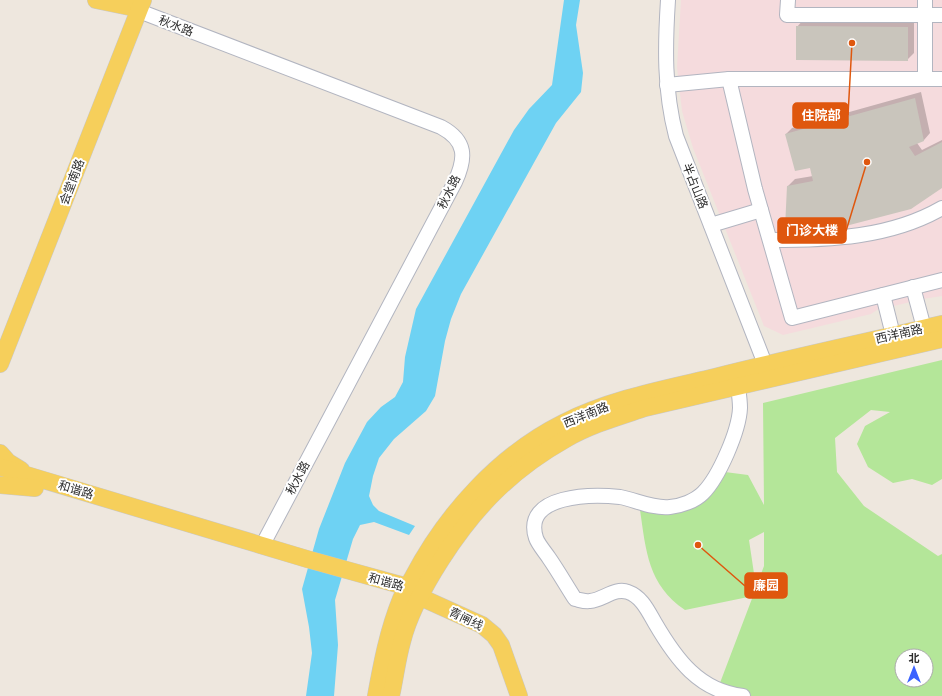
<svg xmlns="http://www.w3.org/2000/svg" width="942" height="696" font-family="Manrope,'Noto Sans SC',sans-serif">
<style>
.medical{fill:#f5dbdd}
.green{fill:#b4e699;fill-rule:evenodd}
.water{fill:#6ed2f3}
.shadow{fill:#0003}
.building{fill:#c9c5bc}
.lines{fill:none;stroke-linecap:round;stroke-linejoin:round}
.minor-casing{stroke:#b2b5c0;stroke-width:16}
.major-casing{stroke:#c8c8c8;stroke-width:18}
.minor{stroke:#fff;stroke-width:14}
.major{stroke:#f6cf5b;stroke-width:17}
.labels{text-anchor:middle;stroke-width:4;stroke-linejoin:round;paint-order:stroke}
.street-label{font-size:12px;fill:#2c2c2c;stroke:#fff}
.leader{fill:none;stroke:#df570e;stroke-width:1.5}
.callout-dot{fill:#df570e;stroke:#fff;stroke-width:1.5}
.callout{fill:#df570e;stroke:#df570e;stroke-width:1.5}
.callout-label{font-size:13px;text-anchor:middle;font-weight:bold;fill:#fff}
</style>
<rect width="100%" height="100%" fill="#eee7de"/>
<polygon class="medical" points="681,0 942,0 942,296 923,299 877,310 871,314 783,335 764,326 693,148 682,111 677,67"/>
<path class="green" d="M 942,360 L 942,479 L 932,485 L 912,479 L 893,483 L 868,467 L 857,444 L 865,426 L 890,412 L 871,410 L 835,438 L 837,472 L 864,506 L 938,556 L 942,554 L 942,696 L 715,696 L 753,596 L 685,610 C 648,585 646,551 640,510 L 670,514 L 725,472 L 748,475 L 764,505 L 763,403 ZM 764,532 L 764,566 L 756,587 L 749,540 ZM 902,656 L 926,656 L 926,680 L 902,680 Z"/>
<polygon class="water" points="564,0 580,0 576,25 583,73 581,92 556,123 461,294 451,319 445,341 435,396 426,411 394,439 379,458 373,476 369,496 373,505 379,511 415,526 409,535 374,522 360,525 353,539 335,600 338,645 334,696 306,696 312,653 309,627 302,589 319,529 345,463 367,422 381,407 395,397 403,382 405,357 416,309 514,130 529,109 552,85"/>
<g class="shadow">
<polygon points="803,20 914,20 914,53 907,60 797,27"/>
<polygon points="921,92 930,133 924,140 917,143 922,150 942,140 942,187 788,186 795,179 813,176 811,167 786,134 792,128"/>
</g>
<g class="building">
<polygon points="796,26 908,27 908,61 796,60"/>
<polygon points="915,98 924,141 909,147 915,156 942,142 942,188 911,209 838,228 785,228 787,186 813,181 810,168 795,171 785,134"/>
</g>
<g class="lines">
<g class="minor-casing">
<g id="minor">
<path d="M 668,0 C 665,46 664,90 676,136 L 765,364"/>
<polyline points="788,0 787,15 942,15"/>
<path d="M 139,11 L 441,127 C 467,141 466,158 455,182 L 262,546"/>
<polyline points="729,79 755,189 792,318 942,280"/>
<polyline points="925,79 925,0"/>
<polyline points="667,85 729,79 942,79"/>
<polyline points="711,225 761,210"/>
<path d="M 771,240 C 829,240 890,238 942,208"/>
<polyline points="913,287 924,328"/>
<polyline points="883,295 893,335"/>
<path d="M 738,387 C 739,394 740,401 740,408 C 739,431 719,477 703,493 C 695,501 681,506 670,507 C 653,509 636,500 620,497 C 593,494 522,494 536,538 C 538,544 545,552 549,558 C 558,571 566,585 575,599 C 580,600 585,602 590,601 C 603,600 615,587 628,592 C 642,597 648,611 655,623 C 676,659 699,691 743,696"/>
</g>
</g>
<g class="major-casing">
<g id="major">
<polyline points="96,0 130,7"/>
<polyline points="0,364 143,0"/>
<polyline points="0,453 8,462 21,470"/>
<polyline points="0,467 307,559 408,587 420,597 482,625 494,635 501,645 519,696"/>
<polyline points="0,485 35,488"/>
<path d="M 376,696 C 382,663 388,631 401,599 C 404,592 409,584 413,577 C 446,514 499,455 563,423 C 610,399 664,389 715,377 C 790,358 866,342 942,324"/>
<path d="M 391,696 C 395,678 397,660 402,642 C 409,614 425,585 441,560 C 474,508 511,470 566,439 C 590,425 618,417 645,408 L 942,339"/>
</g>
</g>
<use href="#minor" class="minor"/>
<use href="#major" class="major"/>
</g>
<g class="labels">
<g class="street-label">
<text transform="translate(176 26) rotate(21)" y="4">秋水路</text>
<text transform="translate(72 182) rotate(-69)" y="4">会堂南路</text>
<text transform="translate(695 186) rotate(68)" y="4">半占山路</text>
<text transform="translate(449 192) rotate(-64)" y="4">秋水路</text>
<text transform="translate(899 334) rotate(-13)" y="4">西洋南路</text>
<text transform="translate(586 415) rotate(-22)" y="4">西洋南路</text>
<text transform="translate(298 478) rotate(-62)" y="4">秋水路</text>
<text transform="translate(76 490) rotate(17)" y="4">和谐路</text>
<text transform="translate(386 582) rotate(16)" y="4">和谐路</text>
<text transform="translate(466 619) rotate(26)" y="4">青闸线</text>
</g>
</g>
<path class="leader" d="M852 43L848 115M867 162L846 231M698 545L745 586"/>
<g class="callout-dot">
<circle cx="852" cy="43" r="4"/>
<circle cx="867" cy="162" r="4"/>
<circle cx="698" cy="545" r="4"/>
</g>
<g class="callout">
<rect x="793" y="103" width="55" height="25" rx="4"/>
<rect x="778" y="218" width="68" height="25" rx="4"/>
<rect x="745" y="573" width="42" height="25" rx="4"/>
</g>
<g class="callout-label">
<text x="821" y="120">住院部</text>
<text x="812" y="235">门诊大楼</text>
<text x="766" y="590">廉园</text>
</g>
<g transform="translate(914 668)"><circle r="19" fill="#ffffff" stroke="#ababab"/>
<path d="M0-3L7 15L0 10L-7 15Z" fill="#3a62ff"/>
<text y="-6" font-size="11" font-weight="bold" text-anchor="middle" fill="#2c2c2c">北</text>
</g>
</svg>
